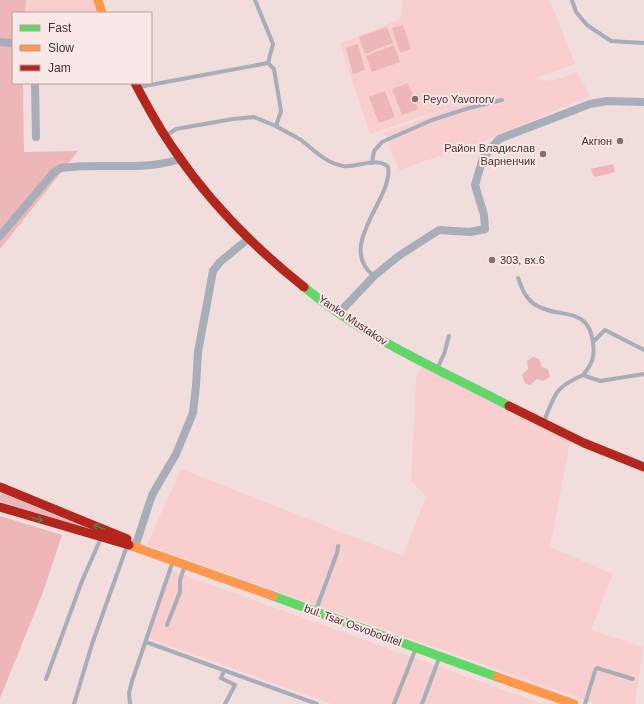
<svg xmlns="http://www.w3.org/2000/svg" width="644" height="704" font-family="Arial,sans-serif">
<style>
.built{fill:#f9cecf}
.green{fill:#edb6b8}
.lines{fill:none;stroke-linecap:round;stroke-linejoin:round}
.lane{stroke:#a7adb9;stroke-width:4}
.street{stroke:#a7adb9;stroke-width:8}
.fast{stroke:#63d668;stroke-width:9}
.slow{stroke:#ff974d;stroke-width:9}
.jam{stroke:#b3261e;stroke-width:9}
.oneway{stroke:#5a7a49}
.poi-dot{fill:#8a6c6d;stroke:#fae7e7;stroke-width:1.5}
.labels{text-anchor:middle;stroke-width:4;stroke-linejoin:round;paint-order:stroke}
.poi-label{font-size:11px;fill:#522f30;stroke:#fae7e7;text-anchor:start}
.street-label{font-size:11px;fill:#522f30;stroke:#fae7e7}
</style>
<rect width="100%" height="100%" fill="#f2dddd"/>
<g class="built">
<polygon points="25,0 94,0 99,13 25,13"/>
<polygon points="403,0 550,0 575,64 534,79 553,81 577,72 590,96 486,140 479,153 457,150 399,170 384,133 491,93 370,134 340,44 400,19"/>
<polygon points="426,359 572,432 550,547 613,574 591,630 643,647 635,704 595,704 147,545 181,469 403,556 426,496 411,481 416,378"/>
<polygon points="170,570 543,704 332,704 146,637"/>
</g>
<g class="green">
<polygon points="0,0 26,0 25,13 13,13 13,83 23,83 24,152 78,151 0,249"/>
<polygon points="403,25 411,49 400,53 392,28"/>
<polygon points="387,27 393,43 365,54 359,37"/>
<polygon points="358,44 365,70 353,74 346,48"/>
<polygon points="394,45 400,62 372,72 366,56"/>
<polygon points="408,83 418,109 402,115 392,89"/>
<polygon points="385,91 395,117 379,123 369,97"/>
<polygon points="613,164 615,172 595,177 593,175 591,169"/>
<polygon points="533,357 539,359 542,367 548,369 550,377 543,381 537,379 530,385 525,383 522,375 528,369 527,361"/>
<polygon points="0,492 92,530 0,501"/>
<polygon points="0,516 62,535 43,592 0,698"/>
</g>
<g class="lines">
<g class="lane">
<polyline points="572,0 576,12 587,25 611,41 644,43"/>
<polyline points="139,87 268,63"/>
<path d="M 276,126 C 284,131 293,135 301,140 C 314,150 326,163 343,166 C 357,168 377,156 388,167 C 394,198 335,246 374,276"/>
<polyline points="166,136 176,129 233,119 254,117 276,126 281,111 274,69 268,63 273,44 255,0"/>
<polyline points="372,163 374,151 382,142 432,120 469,108 502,100"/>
<path d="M 518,278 C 522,288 525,298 534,304 C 557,320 589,304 593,343 C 595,357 592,364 583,375"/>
<polyline points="593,342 605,330 644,350"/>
<polyline points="437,369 444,354 449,336"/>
<path d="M 543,424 C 555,395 553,388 583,375 L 600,381 L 644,374"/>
<polyline points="316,610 337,553 338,546"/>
<polyline points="167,625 180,592 180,580 185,565"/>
<polyline points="146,642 317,704"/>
<polyline points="224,671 221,678 235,685 225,704"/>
<polyline points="46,679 82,581 101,538"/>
<polyline points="74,704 92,644 127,546"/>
<polyline points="130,704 129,693 132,681 173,561"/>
<polyline points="394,704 416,648"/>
<polyline points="422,704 440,656"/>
<polyline points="585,704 595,671 597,668 633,679"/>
</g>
<g class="street">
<polyline points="0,42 13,43"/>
<polyline points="35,83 36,137"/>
<path d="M 0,236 L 54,172 L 61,168 C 100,162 141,172 180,159"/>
<polyline points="339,313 374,276 400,255 439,230 470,232 485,229 484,215 475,185 483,158 499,139 590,104 607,101 644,102"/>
<polyline points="135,547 152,495 176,454 193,413 196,386 198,352 213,271 220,262 248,239"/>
</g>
<g class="fast">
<path d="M 304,287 C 366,339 439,369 509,406"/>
<polyline points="273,596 497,677"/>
</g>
<g class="slow">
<polyline points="98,0 102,13"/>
<polyline points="129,545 273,596"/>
<polyline points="497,677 574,704"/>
</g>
<g class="jam">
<path d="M 135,83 C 147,106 160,130 175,151 C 210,203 255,248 304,287"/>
<polyline points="509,406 584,443 644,467"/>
<polyline points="0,487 127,539"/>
<polyline points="0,507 129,545"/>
</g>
</g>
<defs><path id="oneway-shaft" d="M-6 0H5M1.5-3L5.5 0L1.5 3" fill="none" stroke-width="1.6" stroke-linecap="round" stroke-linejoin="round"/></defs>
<g class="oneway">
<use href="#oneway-shaft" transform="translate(37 519) rotate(17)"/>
<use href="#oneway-shaft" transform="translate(99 527) rotate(-157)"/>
</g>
<g class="poi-dot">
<circle cx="415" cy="99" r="4"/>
<circle cx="620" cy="141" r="4"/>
<circle cx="543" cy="154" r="4"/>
<circle cx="492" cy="260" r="4"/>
</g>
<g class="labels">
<g class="poi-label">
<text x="423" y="103">Peyo Yavororv</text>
<text x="612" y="145" text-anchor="end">Акгюн</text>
<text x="535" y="152" text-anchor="end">Район Владислав<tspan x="535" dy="13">Варненчик</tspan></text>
<text x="500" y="264">303, вх.6</text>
</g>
<g class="street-label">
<text transform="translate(353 320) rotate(34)" y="4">Yanko Mustakov</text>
<text transform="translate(353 625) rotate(20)" y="4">bul. Tsar Osvoboditel</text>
</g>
</g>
<rect x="12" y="12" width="140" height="72" fill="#fae7e7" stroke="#b79d9e"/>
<rect x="20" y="25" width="20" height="6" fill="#63d668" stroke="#b79d9e"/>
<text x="48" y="32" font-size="12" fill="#522f30">Fast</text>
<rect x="20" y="45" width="20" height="6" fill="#ff974d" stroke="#b79d9e"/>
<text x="48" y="52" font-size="12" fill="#522f30">Slow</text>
<rect x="20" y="65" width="20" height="6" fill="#b3261e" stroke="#b79d9e"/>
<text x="48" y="72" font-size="12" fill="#522f30">Jam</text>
</svg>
